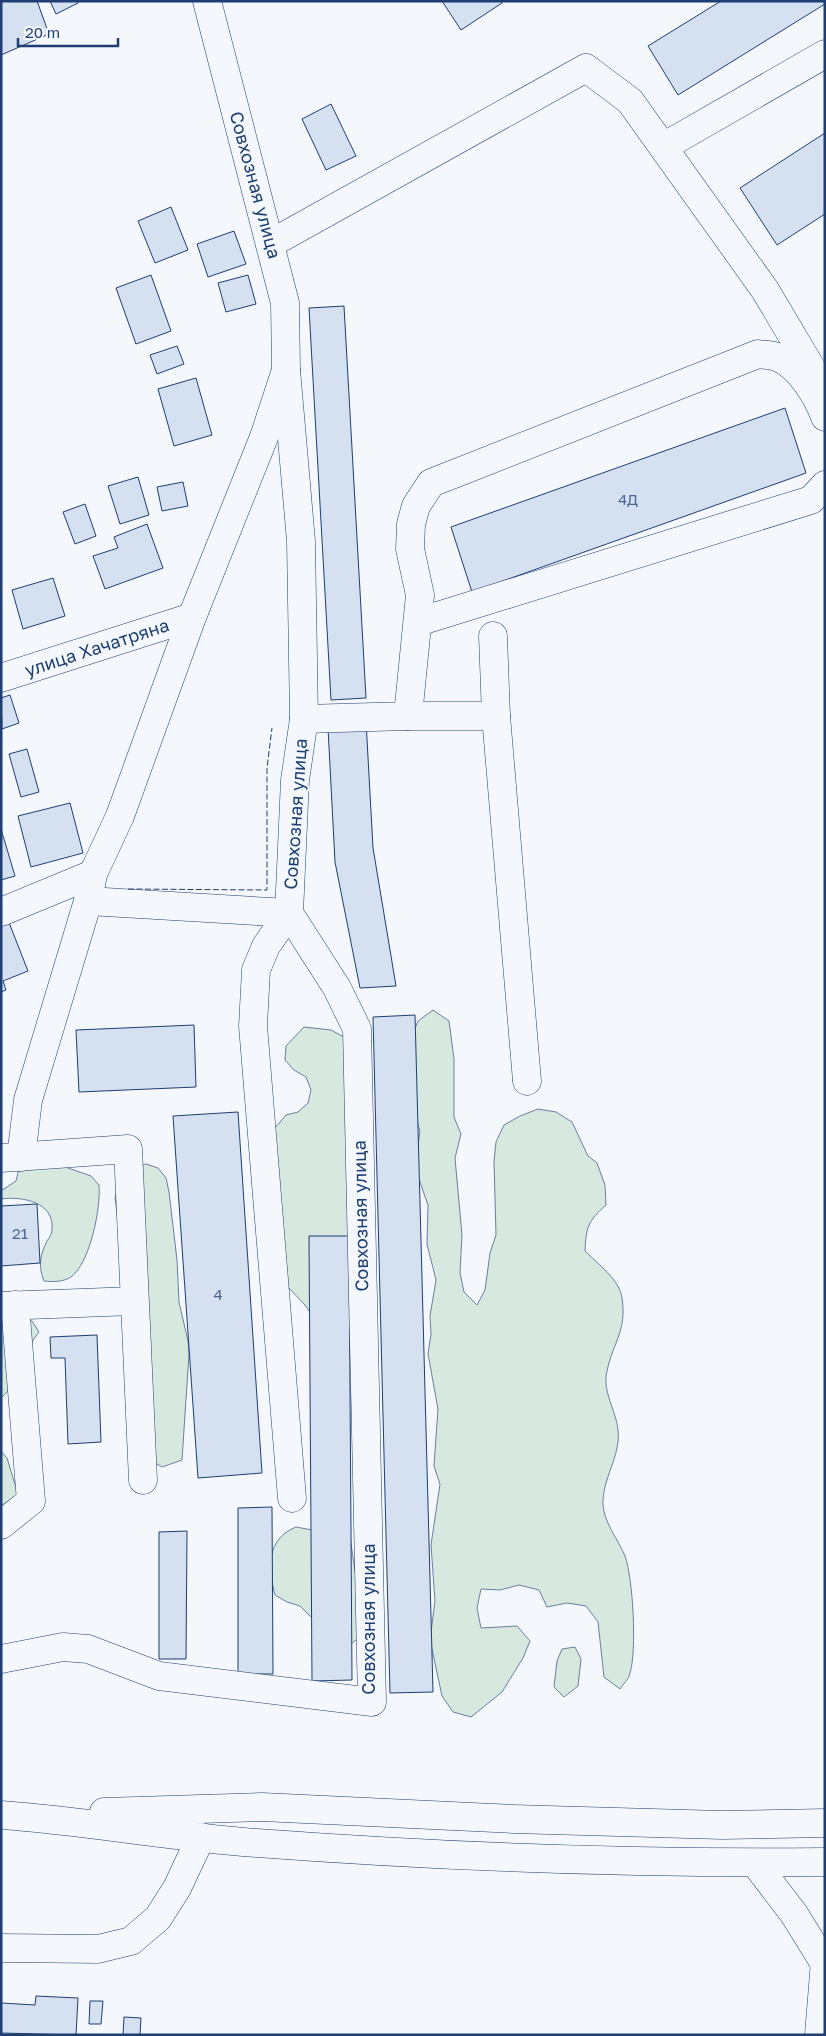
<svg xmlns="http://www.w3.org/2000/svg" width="826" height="2036" font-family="'Golos Text',sans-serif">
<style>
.green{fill:#d7e8df;stroke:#687fa3}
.building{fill:#d5e0f0;stroke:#1d3f73}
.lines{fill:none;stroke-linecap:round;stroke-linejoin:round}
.minor-casing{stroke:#1d3f73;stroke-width:29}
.major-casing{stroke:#1d3f73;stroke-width:29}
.minor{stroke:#f4f7fb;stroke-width:28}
.major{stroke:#f4f7fb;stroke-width:28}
.fence{stroke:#1d3f73;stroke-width:1;stroke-dasharray:6 2.5;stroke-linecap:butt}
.labels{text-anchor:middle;stroke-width:4;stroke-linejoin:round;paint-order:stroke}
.number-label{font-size:15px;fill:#4b6792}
.street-label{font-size:18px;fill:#1d3f73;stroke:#f4f7fb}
</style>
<rect width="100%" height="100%" fill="#f4f7fb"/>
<g class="green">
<path d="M 433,1010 L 449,1021 L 454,1059 L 454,1117 L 461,1134 L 455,1158 L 462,1235 L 460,1273 L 464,1292 L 477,1305 L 485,1290 L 490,1253 L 496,1235 L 494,1161 L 496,1142 L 504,1125 L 520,1116 L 538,1109 L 556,1112 L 572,1122 L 588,1156 L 597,1163 L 605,1185 L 606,1205 C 588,1221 586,1227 585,1251 C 597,1263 620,1280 622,1298 C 627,1331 613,1342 607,1371 C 602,1392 616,1410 618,1430 C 621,1456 602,1479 603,1504 C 603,1521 619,1541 625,1556 C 633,1578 637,1651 630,1673 C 629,1679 623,1684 620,1689 L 604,1677 L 598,1622 L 586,1606 L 567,1603 L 547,1607 L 539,1590 L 519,1585 L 500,1590 L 481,1589 L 477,1608 L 481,1628 L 517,1626 L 530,1641 L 523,1658 L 502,1692 L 471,1717 L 453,1712 L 442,1696 L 430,1640 L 435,1601 L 431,1545 L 440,1484 L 434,1466 L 438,1409 L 428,1354 L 431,1334 L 430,1316 L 436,1280 L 427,1244 L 428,1205 L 415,1168 L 420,1131 L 414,1112 L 411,1038 L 418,1021 Z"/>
<polygon points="304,1027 331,1030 353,1042 356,1213 320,1327 305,1305 286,1285 269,1135 286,1115 298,1112 308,1103 311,1090 306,1077 294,1070 285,1060 286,1046"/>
<polygon points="146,1164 158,1168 166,1178 169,1192 177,1260 179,1302 188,1341 189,1354 182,1460 162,1467 150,1460 115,1198 118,1186 134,1166"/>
<path d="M 65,1167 L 91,1176 L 99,1185 C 101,1208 90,1263 71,1277 C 63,1282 53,1282 44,1281 C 38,1266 40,1255 47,1241 C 49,1238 52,1234 52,1230 C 55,1202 22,1196 1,1199 L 1,1191 L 16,1181 L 19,1168 Z"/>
<path d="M 19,1317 L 32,1321 L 39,1332 C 22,1351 20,1382 1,1398 L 1,1320 Z"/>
<polygon points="1,1451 7,1458 18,1494 1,1506"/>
<path d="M 296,1527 L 350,1537 L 358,1591 L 362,1635 L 351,1644 L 328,1634 L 300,1606 L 287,1602 L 275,1595 C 268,1568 266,1539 296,1527 Z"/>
<polygon points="575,1647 581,1659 578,1686 564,1697 554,1687 557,1661 562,1649"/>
</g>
<g class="building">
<polygon points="1,1 37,1 49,34 1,55"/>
<polygon points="50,1 78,1 78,3 56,14"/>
<polygon points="442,1 501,1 502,3 461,30"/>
<polygon points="721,1 825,1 825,4 678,95 648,46"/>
<polygon points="331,104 356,156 326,170 302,119"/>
<polygon points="825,133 825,214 777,245 740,188"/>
<polygon points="171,207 188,250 155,263 138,221"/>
<polygon points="234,231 246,264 208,277 197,244"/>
<polygon points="151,275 171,331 136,344 116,288"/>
<polygon points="248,275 256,304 226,312 218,283"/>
<polygon points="344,306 366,698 331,700 309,308"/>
<polygon points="177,346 184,364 157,374 150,355"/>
<polygon points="196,378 212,435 174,446 158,389"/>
<polygon points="785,408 806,473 472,592 451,527"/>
<polygon points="138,477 149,515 120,524 108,486"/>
<polygon points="183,482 188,506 162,511 157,487"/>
<polygon points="85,504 96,536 75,544 63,512"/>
<polygon points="147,524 163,568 105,589 93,556 118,548 114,537"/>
<polygon points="53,578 65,616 23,629 12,590"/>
<polygon points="10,695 19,723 2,729 1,698"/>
<polygon points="366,721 373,848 396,986 360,988 335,862 328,728"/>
<polygon points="27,749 39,792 21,797 9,754"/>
<polygon points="70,803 83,853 31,867 18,816"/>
<polygon points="1,829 15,876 1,880"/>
<polygon points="8,920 28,971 3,981 6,990 1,992 1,923"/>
<polygon points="415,1015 433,1692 390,1693 373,1017"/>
<polygon points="194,1025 196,1087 79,1092 76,1030"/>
<polygon points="238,1112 262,1473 198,1478 173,1116"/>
<polygon points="37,1204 40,1263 1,1266 1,1206"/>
<polygon points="309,1236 349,1236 352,1680 312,1681"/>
<polygon points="97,1335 101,1442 68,1444 65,1358 51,1358 50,1337"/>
<polygon points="272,1507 273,1674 238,1674 238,1508"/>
<polygon points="187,1531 186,1659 159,1659 159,1532"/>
<polygon points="36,1996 78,1998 76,2035 1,2033 1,2003 35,2005"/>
<polygon points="90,2001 103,2001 101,2024 89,2024"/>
<polygon points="124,2017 141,2018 140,2035 123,2035"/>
</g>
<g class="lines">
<g class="minor-casing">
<g id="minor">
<polyline points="663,147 825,54"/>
<polyline points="270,244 586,68 630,101 765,290 819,381"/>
<polyline points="418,622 811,500 825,485"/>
<polyline points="493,636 496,716"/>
<polyline points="1,678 192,617"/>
<polyline points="408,716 496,716 527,1081"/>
<path d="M 304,719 L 408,716 L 420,595 L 410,549 L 411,524 L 416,506 L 431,483 L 758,354 C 764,355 772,355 777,357 C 799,365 818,397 825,417"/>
<polyline points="88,901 289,913"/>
<polyline points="1,912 93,874"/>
<polyline points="289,913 266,946 256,970 253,1026 292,1498"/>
<polyline points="21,1157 28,1100 88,901 93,874 120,816 192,617 264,437 286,370 285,303 207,1"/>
<polyline points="1,1158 128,1149 143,1480"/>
<polyline points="1,1306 133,1301"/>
<polyline points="1,1525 31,1501 15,1305"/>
<polyline points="1,1659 63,1647 88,1649 159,1676 372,1702 357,1029 337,988 289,913 295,780 304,719 301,541 286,370"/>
<polyline points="755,1863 794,1914 825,1964"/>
<polyline points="1,1948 98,1949 131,1941 158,1918 177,1888 201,1837"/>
<polyline points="819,2035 825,1961"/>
</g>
</g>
<g class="major-casing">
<g id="major">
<polyline points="104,1812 262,1807 513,1819 722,1825 825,1823"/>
<path d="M 1,1815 C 87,1821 171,1837 257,1843 C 446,1857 635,1864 825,1862"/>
</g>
</g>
<use href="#minor" class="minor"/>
<use href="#major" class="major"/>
<polyline class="fence" points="128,889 267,890 267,768 272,728"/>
</g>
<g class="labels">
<g class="number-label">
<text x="628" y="505">4Д</text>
<text x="20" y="1239">21</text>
<text x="218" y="1300">4</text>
</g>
<g class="street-label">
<text transform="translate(255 185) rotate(75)" y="6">Совхозная улица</text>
<text transform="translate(97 648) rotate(-18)" y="6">улица Хачатряна</text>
<text transform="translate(296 814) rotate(-86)" y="6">Совхозная улица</text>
<text transform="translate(361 1216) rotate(-91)" y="6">Совхозная улица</text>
<text transform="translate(369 1619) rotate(-90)" y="6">Совхозная улица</text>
</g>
</g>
<rect width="826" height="2036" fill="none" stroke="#1d3f73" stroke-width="5"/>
<path d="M18 38v8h100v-8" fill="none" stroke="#1d3f73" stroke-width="2.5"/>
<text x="25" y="38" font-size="15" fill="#1d3f73" stroke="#f4f7fb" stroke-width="4" paint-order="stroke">20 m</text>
</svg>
